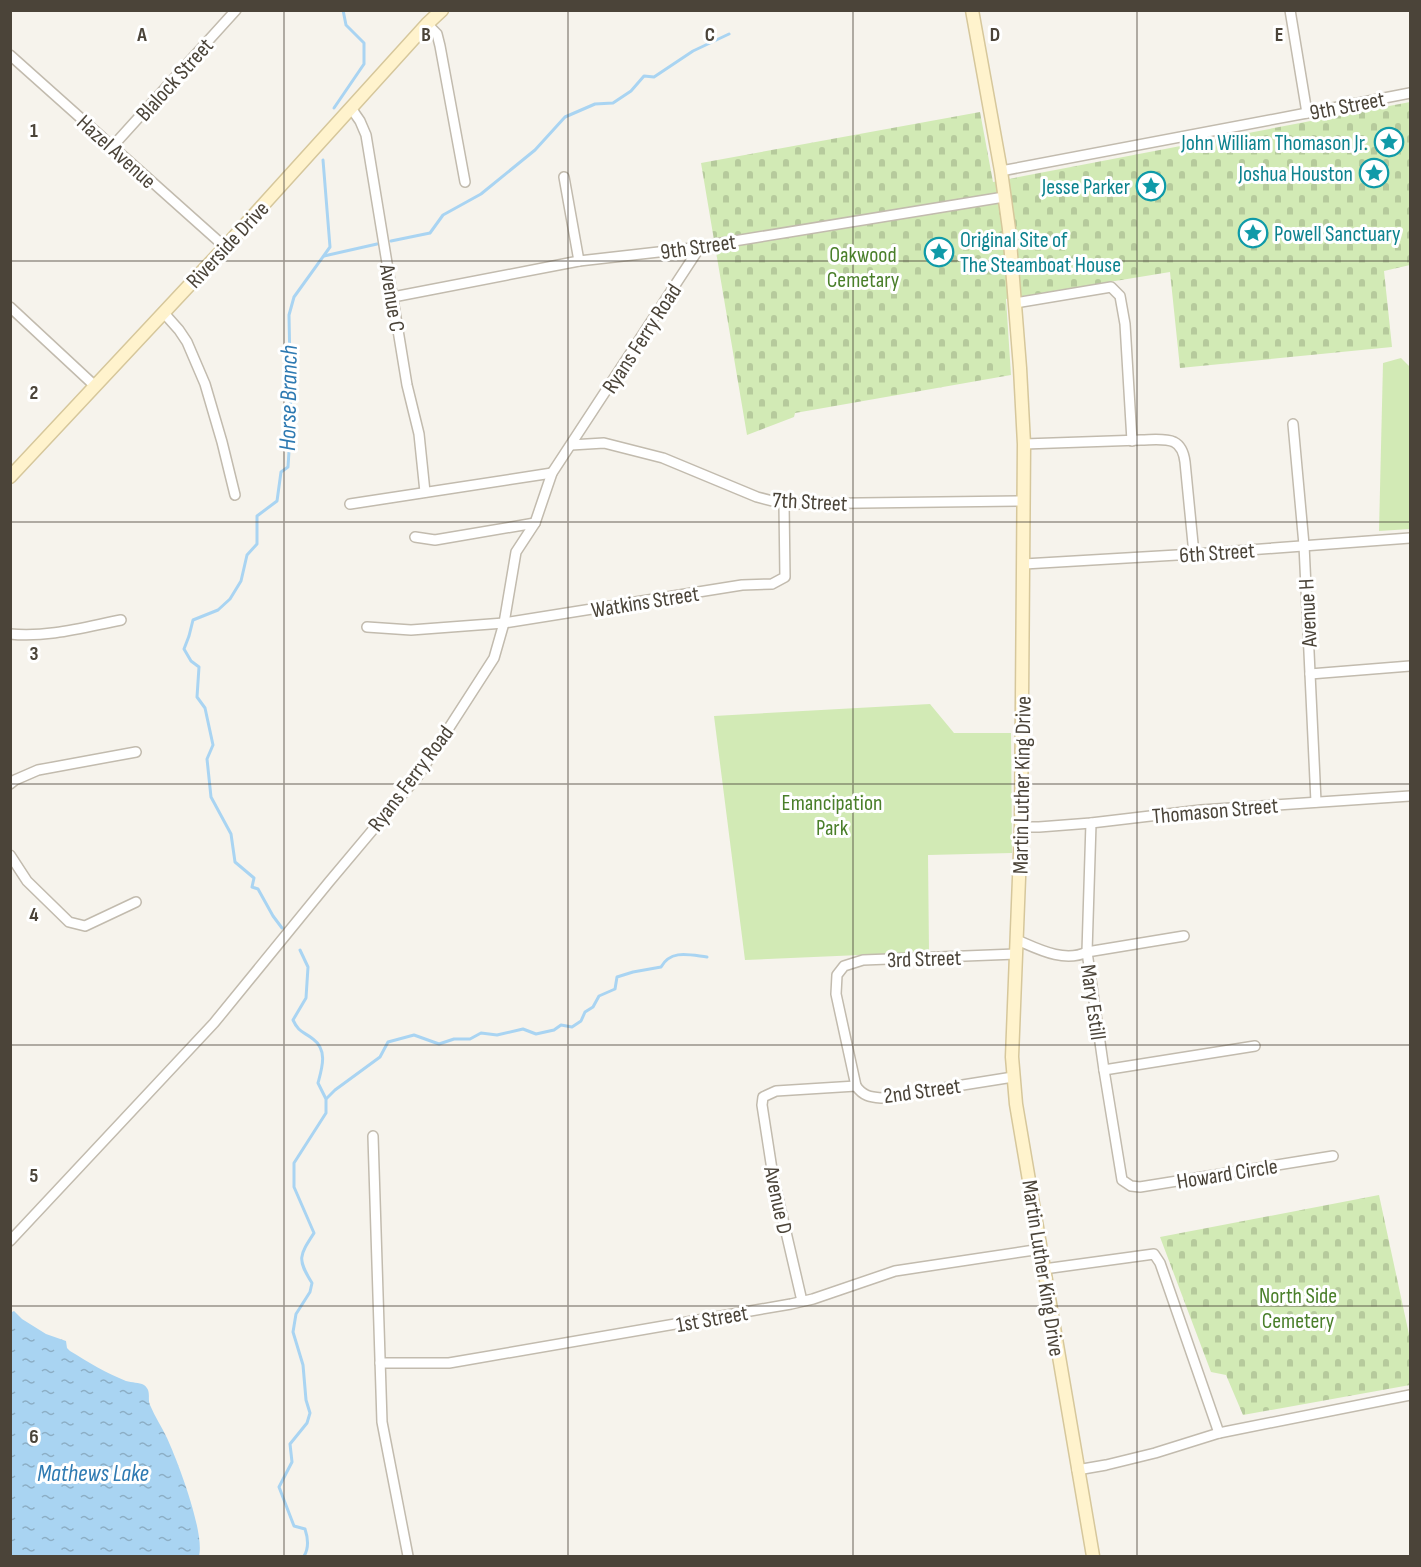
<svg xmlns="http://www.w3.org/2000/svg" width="1421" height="1567" font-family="'Sofia Sans Condensed',sans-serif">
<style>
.cemetery{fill:url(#cemetery-stones)}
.park{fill:#d2eab5}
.water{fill:url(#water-ripples)}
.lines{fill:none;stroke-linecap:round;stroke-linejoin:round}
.stream{stroke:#a9d4f2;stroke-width:3}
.street-casing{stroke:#c2bbae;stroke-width:12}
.secondary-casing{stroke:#d6c79b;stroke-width:15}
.street{stroke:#fff;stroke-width:9}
.secondary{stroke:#fff3cd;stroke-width:12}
.grid{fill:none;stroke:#4b4439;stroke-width:1.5;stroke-opacity:0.55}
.labels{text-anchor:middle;stroke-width:6;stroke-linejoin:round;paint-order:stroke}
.street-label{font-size:22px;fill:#4b4439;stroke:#fff}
.culture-label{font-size:22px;fill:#0d838f;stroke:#fff;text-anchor:end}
.park-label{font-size:22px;fill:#4a7f2a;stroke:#fff}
.water-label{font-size:24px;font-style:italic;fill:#2e7ab2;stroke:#fff}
.grid-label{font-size:20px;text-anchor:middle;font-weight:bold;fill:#4b4439;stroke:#fff;stroke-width:6;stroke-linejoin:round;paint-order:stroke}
</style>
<defs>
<pattern id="cemetery-stones" width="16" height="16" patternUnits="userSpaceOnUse" patternTransform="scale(1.5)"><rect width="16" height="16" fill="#d2eab5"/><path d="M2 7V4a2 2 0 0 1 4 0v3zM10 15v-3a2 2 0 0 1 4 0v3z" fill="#b6ca9c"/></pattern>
<pattern id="water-ripples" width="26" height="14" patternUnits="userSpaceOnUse" patternTransform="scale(1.5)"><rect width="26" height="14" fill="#a9d4f2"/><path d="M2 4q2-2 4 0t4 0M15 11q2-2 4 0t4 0" fill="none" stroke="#8caec5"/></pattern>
</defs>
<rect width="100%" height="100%" fill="#f6f3ec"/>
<g class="cemetery">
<polygon points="1410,102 1410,265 1384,271 1392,347 1180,368 1170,272 1006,299 1011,375 795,413 794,417 747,435 701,163 980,112 993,182"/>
<polygon points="1379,1195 1410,1339 1410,1385 1243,1415 1226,1375 1211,1372 1160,1237"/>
</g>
<g class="park">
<polygon points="1401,358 1410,367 1410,529 1379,531 1383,363"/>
<polygon points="930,704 954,733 1011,733 1012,853 928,855 929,952 745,960 714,716"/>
</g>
<path class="water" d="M 14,1311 L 22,1319 L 46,1334 L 66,1341 L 67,1348 L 70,1351 C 88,1362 106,1373 126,1381 C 132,1383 139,1382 144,1385 C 152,1391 147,1398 150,1405 C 155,1417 162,1427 167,1438 C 178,1462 205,1533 199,1556 L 11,1556 L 10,1313 Z"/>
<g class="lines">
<g class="stream">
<polyline points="334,108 364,64 364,43 346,25 343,10"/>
<polyline points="391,241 430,233 443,215 481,194 535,150 565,117 595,104 613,103 631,91 644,76 654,77 693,51 729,34"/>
<polyline points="324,256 377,244"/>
<polyline points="282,928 273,916 258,889 252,887 254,878 235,862 231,834 211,797 207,759 213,745 205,708 197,697 199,667 191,661 184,649 189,636 193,620 218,610 230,599 241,581 247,555 257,544 257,516 277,501 281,472 288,467 291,420 289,315 294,297 330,247 323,160"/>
<path d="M 300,950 L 308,967 L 306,998 L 293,1020 C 299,1033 303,1031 313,1039 C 328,1050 322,1068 318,1083 L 326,1099 L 326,1113 L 294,1163 L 294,1187 L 314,1233 C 299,1256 297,1259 312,1283 L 310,1292 L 296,1314 L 293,1332 L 303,1365 L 306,1400 L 310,1413 L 307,1423 L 290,1444 L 292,1462 L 279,1487 L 294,1526 L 305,1529 C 308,1538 309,1548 304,1556"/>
<path d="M 327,1098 L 335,1090 L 380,1057 L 388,1042 L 414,1035 L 439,1044 L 454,1039 L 470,1039 L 481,1033 L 497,1035 L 523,1029 L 536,1034 L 554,1030 L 561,1025 L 572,1027 L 581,1021 L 585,1012 L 593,1007 L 599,996 L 615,989 L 617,977 L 633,972 L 661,967 C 671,949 690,955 707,957"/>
</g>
<g class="street-casing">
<g id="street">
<polyline points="1290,10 1307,113"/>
<polyline points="427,24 437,34 440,46 465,182"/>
<polyline points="10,55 225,247"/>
<polyline points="351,108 360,121 366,135 407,385 419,434 425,492"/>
<polyline points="112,147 236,10"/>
<polyline points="1001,171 1307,113 1410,93"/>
<polyline points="564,177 579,261"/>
<polyline points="393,297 579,261 685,249 1004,197"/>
<polyline points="1015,303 1111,287 1120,296 1125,324 1132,441"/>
<polyline points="10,307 95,386"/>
<polyline points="163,312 179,330 187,342 205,384 222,442 235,495"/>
<polyline points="1293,424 1304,545 1316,802"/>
<path d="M 1024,444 C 1063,443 1102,441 1141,440 C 1151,440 1165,438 1174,442 C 1182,446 1184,454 1185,462 L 1194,554"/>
<polyline points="571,445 604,443 663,458 757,497 784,504 1023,501"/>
<polyline points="350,504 552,473"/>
<polyline points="415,537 435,540 535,523"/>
<polyline points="1024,564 1194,554 1410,538"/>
<polyline points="367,627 411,630 504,623 742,585 772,584 785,577 784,504"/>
<path d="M 10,634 C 47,638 85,627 121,620"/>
<polyline points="1310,674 1410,666"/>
<polyline points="10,784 15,780 38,770 136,752"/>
<polyline points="1091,823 1087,952 1104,1070 1122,1180 1131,1186 1140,1187 1333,1156"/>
<polyline points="1021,827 1039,827 1091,823 1201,810 1410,796"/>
<polyline points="10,855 27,881 69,922 85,926 136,902"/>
<path d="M 1017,940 C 1038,949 1064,963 1087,952 L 1184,936"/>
<polyline points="1104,1070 1255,1046"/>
<polyline points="856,1086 836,994 837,975 844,966 863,960 1016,954"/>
<polyline points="373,1136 382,1422 408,1556"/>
<polyline points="10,1241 214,1023 329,882 418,776 494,658 504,623 516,552 535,523 552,473 700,247"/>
<polyline points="1044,1269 1154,1254 1160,1263 1167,1283 1219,1433"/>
<path d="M 802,1301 L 773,1176 L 762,1105 L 763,1097 L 776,1091 L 856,1086 C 863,1096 870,1097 881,1098 L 1013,1077"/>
<polyline points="380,1363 449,1363 791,1304 813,1299 895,1271 1041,1249"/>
<polyline points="1077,1470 1106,1465 1155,1453 1219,1433 1410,1395"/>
</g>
</g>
<g class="secondary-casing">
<g id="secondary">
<polyline points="972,10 1001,171 1009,229 1020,368 1024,444 1021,827 1012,1057 1016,1104 1093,1556"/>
<polyline points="10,477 225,247 427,24 442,10"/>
</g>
</g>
<use href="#street" class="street"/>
<use href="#secondary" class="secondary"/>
</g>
<path class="grid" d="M 284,10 L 284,1556M 568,10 L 568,1556M 853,10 L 853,1556M 1137,10 L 1137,1556M 10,261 L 1410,261M 10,522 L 1410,522M 10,784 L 1410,784M 10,1045 L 1410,1045M 10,1306 L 1410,1306"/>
<defs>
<g id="sight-ring" transform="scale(1.5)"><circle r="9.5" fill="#fff" stroke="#0f9aa8" stroke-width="1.5"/><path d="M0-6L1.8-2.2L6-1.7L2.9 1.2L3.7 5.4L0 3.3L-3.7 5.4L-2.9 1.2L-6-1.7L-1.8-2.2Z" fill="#0f9aa8"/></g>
</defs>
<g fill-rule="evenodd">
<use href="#sight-ring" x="1389" y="142"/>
<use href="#sight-ring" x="1374" y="173"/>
<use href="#sight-ring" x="1151" y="186"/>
<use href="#sight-ring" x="1253" y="233"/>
<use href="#sight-ring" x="939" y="252"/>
</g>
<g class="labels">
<g class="street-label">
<text transform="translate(174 79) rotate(-48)" y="8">Blalock Street</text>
<text transform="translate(1347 105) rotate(-11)" y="8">9th Street</text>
<text transform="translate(117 151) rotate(42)" y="8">Hazel Avenue</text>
<text transform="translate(227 244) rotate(-47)" y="8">Riverside Drive</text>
<text transform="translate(698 246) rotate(-8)" y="8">9th Street</text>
<text transform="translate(393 298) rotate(81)" y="8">Avenue C</text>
<text transform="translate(641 338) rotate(-57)" y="8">Ryans Ferry Road</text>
<text transform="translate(810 501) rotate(3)" y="8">7th Street</text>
<text transform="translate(1217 552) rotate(-4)" y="8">6th Street</text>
<text transform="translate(645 601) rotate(-9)" y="8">Watkins Street</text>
<text transform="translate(1307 613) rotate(-93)" y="8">Avenue H</text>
<text transform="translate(410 778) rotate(-53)" y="8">Ryans Ferry Road</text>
<text transform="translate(1021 785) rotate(-89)" y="8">Martin Luther King Drive</text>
<text transform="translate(1215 810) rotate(-5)" y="8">Thomason Street</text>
<text transform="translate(924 958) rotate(-2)" y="8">3rd Street</text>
<text transform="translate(1094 1002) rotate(82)" y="8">Mary Estill</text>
<text transform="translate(922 1090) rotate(-8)" y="8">2nd Street</text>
<text transform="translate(1227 1173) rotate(-9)" y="8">Howard Circle</text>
<text transform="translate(779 1200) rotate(78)" y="8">Avenue D</text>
<text transform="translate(1044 1268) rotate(81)" y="8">Martin Luther King Drive</text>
<text transform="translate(712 1318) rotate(-10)" y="8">1st Street</text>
</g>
<g class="culture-label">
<text x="1368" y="150">John William Thomason Jr.</text>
<text x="1353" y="181">Joshua Houston</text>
<text x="1130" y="194">Jesse Parker</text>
<text x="1274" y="241" text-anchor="start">Powell Sanctuary</text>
<text x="960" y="247" text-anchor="start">Original Site of<tspan x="960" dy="25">The Steamboat House</tspan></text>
</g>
<g class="park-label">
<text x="863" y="262">Oakwood<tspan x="863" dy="25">Cemetary</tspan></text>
<text x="832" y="810">Emancipation<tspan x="832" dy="25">Park</tspan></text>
<text x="1298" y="1303">North Side<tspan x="1298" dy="25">Cemetery</tspan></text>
</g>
<g class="water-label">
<text transform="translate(288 398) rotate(-89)" y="8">Horse Branch</text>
<text x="93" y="1481">Mathews Lake</text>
</g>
</g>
<g class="grid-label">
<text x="142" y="41">A</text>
<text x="426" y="41">B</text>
<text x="710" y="41">C</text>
<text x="995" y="41">D</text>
<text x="1279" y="41">E</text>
<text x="34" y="137">1</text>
<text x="34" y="399">2</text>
<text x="34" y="660">3</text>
<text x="34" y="921">4</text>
<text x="34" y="1182">5</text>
<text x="34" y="1443">6</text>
</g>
<rect width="1421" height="1567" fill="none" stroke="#4b4439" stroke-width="24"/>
</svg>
